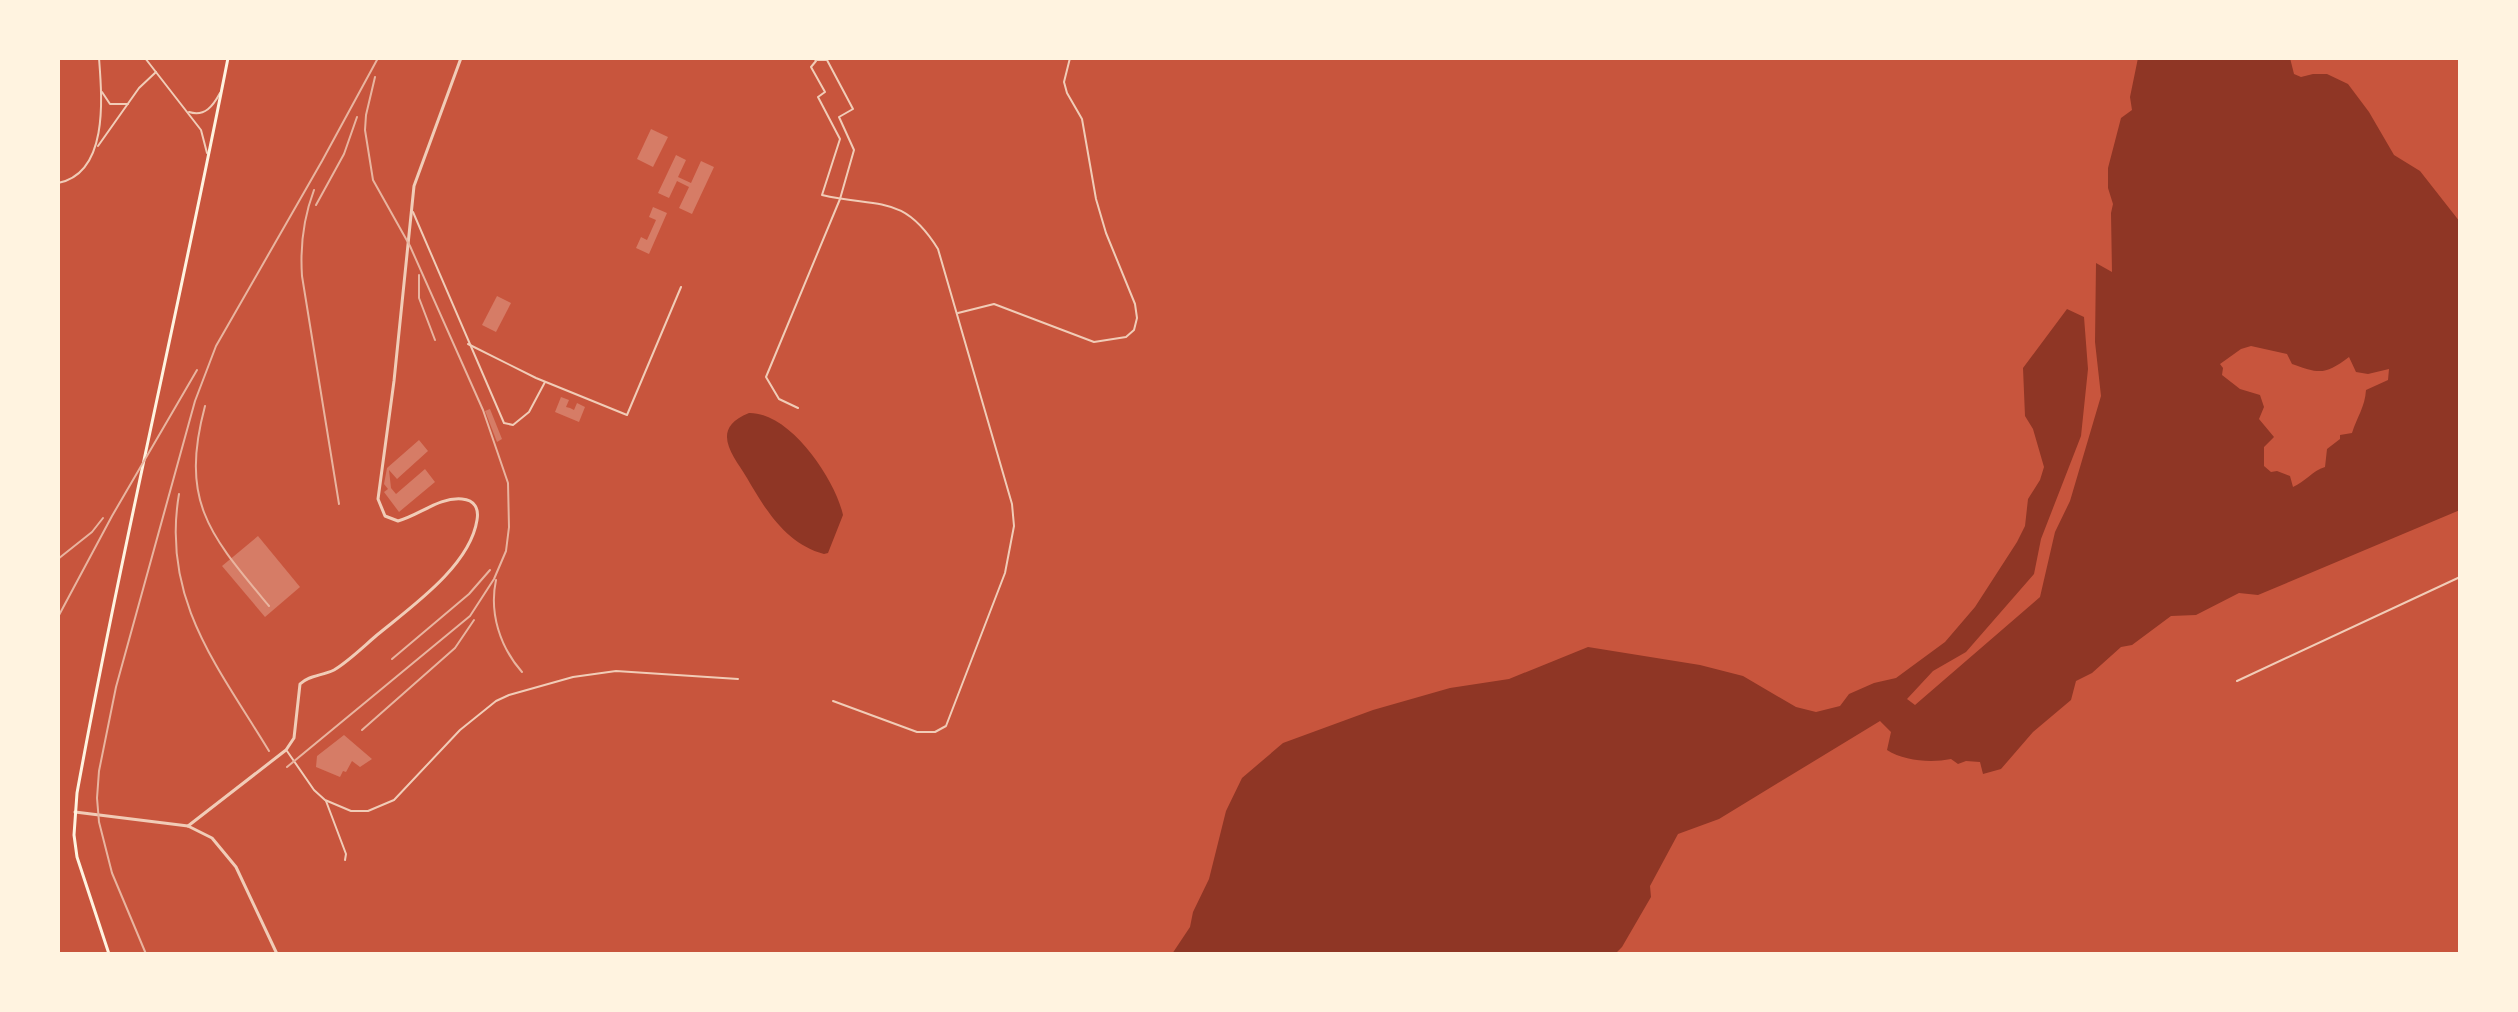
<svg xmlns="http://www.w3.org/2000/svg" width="2518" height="1012" font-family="Manrope,sans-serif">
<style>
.water{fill:#8f3625;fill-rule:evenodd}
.building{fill:#d67c66}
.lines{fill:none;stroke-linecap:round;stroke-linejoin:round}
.minor{stroke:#f1ccb7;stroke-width:2}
.tertiary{stroke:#f1ccb7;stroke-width:3}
.secondary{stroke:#fff3e0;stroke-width:3}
.rail{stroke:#e9b49f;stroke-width:2}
</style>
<rect width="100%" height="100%" fill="#c8553d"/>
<g class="water">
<path d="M 2138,58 L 2290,58 L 2294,74 L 2301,77 L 2313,74 L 2327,74 L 2348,84 L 2369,112 L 2394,155 L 2420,171 L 2460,222 L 2460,510 L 2258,595 L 2239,593 L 2196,615 L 2171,616 L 2132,645 L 2121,647 L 2092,673 L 2076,681 L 2071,700 L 2033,732 L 2001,769 L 1983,774 L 1980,762 L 1966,761 L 1958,764 L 1951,759 C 1931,763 1904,761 1887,750 L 1891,732 L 1880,721 L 1719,819 L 1678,834 L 1650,886 L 1651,897 L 1622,947 L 1615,954 L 1172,954 L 1190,927 L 1193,912 L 1209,879 L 1226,811 L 1242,778 L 1283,743 L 1373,710 L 1450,688 L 1509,679 L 1588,647 L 1700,665 L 1743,676 L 1796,707 L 1816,712 L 1840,706 L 1849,694 L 1874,683 L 1896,678 L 1945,642 L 1975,607 L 2017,542 L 2025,526 L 2028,499 L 2040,480 L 2044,467 L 2033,429 L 2025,416 L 2023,368 L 2067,309 L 2084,317 L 2088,369 L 2081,436 L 2041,539 L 2034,574 L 1966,652 L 1933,671 L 1907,699 L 1915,705 L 2040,597 L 2055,532 L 2070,501 L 2101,396 L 2095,342 L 2096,263 L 2112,272 L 2111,213 L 2113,204 L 2108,188 L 2108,168 L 2121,118 L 2132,110 L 2130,97 ZM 2251,346 L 2287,354 L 2292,364 C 2320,374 2325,375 2349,357 L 2356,372 L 2368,374 L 2389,369 L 2388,380 L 2366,390 C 2365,407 2357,417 2352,433 L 2340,435 L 2340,439 L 2327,449 L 2325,467 C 2312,471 2305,482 2293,487 L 2290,476 L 2277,471 L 2271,472 L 2264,466 L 2264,447 L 2274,437 L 2259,419 L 2264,407 L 2260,395 L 2240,389 L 2222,375 L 2223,368 L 2220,364 L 2241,349 Z"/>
<path d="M 749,413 C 790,412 835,479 843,515 L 828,553 L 824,554 C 786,544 765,509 747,478 C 733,455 709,429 749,413 Z"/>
</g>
<g class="building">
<polygon points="651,129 668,137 653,167 637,159"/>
<polygon points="676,155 686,160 678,177 691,183 701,161 714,167 692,214 679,208 689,187 677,181 669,198 658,193"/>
<polygon points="653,207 667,213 649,254 636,248 641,237 647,240 656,220 649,217"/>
<polygon points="497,296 511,303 496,332 482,325"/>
<polygon points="561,397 569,400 566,407 570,408 574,410 577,403 585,407 579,422 555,412"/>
<polygon points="490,409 502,439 497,442 485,411"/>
<polygon points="419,440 428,451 397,479 389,470 391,488 396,494 425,469 435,482 399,512 384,492 388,489 384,484 387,468"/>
<polygon points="258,536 300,587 265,617 222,566"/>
<polygon points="344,735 372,759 360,767 352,761 346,772 343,771 340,777 316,767 317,756"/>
</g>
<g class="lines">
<g class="minor">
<polyline points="145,58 201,130 207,153"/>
<path d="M 814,58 L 816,61 L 811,67 L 825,92 L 818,97 L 840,139 L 822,195 C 878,208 903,193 938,249 L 1012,504 L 1014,526 L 1005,573 L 946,726 L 935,732 L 917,732 L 833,701"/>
<polyline points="102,92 110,104 128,104"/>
<path d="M 189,112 C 205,117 213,106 220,93"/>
<polyline points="98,146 139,88 156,72"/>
<path d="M 58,183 C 109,173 102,97 99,58"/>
<polyline points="413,212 504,423 513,425 529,412 545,382"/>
<polyline points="958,313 994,304 1094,342 1126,337 1134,330 1137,318 1135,304 1106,233 1096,199 1082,119 1067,93 1064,82 1070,58"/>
<polyline points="468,344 536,378 627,415 681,287"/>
<polyline points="798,408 779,399 766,377 840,199 854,150 839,117 853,109 827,60 817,60"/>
<polyline points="2237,681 2460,577"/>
<polyline points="287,751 314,790 325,800 351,811 368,811 394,800 460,730 496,701 509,695 573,677 616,671 738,679"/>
<polyline points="326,801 346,854 345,860"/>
</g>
<g class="tertiary">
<polyline points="75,812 188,826 212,838 236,867 277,954"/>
<path d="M 188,826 L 286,750 L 294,738 L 300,684 C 309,675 322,676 334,670 C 349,661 364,646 377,635 C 411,607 470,566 477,520 C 479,509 475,500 462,499 C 439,497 420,515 398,521 L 385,516 L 378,499 L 394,381 L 414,186 L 461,58"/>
</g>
<path class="secondary" d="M 109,954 L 77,857 L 74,835 L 77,793 C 122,547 180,304 228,58"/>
<g class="rail">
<path d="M 314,190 C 303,219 300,246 302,276 L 339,504"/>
<polyline points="316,205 344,154 357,117"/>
<polyline points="419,275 419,298 435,340"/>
<path d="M 205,406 C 179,503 211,536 269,606"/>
<path d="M 179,494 C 161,599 218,667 269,751"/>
<polyline points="58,559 92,532 103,518"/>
<path d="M 496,580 C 489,613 500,647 522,672"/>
<polyline points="58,617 112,516 197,370"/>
<polyline points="392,659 469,594 490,570"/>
<polyline points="362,730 455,648 474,620"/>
<polyline points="287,767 470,616 494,579 506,551 509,527 508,483 483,410 410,246 373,180 365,130 366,115 375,77"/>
<polyline points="146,954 112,873 99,822 97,798 99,771 116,687 195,401 216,346 322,161 378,58"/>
</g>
</g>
<rect width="2518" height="1012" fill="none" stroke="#fff3e0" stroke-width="120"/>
</svg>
